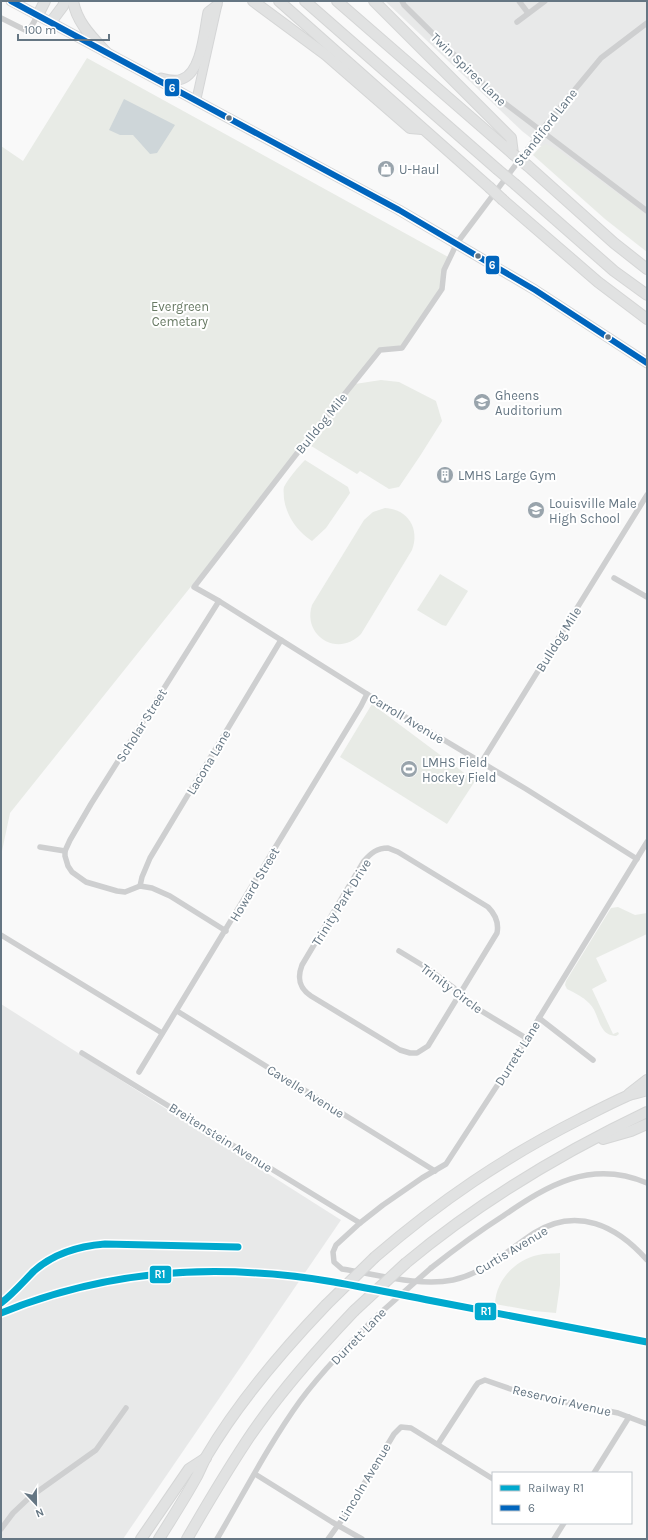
<svg xmlns="http://www.w3.org/2000/svg" width="648" height="1540" font-family="Karla,sans-serif">
<style>
.built{fill:#e8e9e9}
.green{fill:#e8ebe6}
.water{fill:#ced6d9}
.lines{fill:none;stroke-linecap:round;stroke-linejoin:round}
.secondary-casing{stroke:#d5d6d7;stroke-width:10}
.primary-casing{stroke:#d5d6d7;stroke-width:11}
.motorway-casing{stroke:#d5d6d6;stroke-width:12}
.minor{stroke:#cecfd0;stroke-width:5.5}
.secondary{stroke:#e1e2e2;stroke-width:8}
.primary{stroke:#e1e2e2;stroke-width:9}
.motorway{stroke:#e1e2e2;stroke-width:10}
.motorway-bridge-casing{stroke:#d5d6d6;stroke-width:12;stroke-linecap:butt}
.minor-bridge{stroke:#cecfd0;stroke-width:5.5}
.motorway-bridge{stroke:#e1e2e2;stroke-width:10}
.bus-1-casing{stroke:#fff;stroke-width:9}
.bus-1{stroke:#0065bd;stroke-width:6}
.rail-1-casing{stroke:#fff;stroke-width:10}
.rail-1{stroke:#00a9ce;stroke-width:7}
.bus-dot{fill:#657683;stroke:#fff;stroke-width:1.5}
.labels{text-anchor:middle;stroke-width:4;stroke-linejoin:round;paint-order:stroke}
.street-label{font-size:13px;fill:#657683;stroke:#fff}
.poi-label{font-size:13px;fill:#657683;stroke:#fff;text-anchor:start}
.park-label{font-size:13px;fill:#687a64;stroke:#fff}
.line-badge{stroke:#fff;stroke-width:1.5}
.badge-label{font-size:11px;text-anchor:middle;font-weight:bold;fill:#fff}
</style>
<rect width="100%" height="100%" fill="#f9f9f9"/>
<g class="built">
<polygon points="385,1 647,1 647,230 522,131"/>
<polygon points="1,1004 341,1220 123,1539 1,1539"/>
</g>
<g class="green">
<polygon points="87,58 450,258 442,289 402,348 380,350 10,813 1,856 1,146 23,161"/>
<polygon points="546,144 560,151 647,215 647,252 605,219 533,155 540,147"/>
<polygon points="381,380 399,382 436,401 442,421 420,456 399,487 389,489 360,471 357,474 308,444 355,384"/>
<path d="M 305,460 L 348,487 L 350,493 L 326,528 L 312,541 C 297,531 287,517 284,499 C 284,495 283,490 284,487 C 288,479 299,466 305,460 Z"/>
<path d="M 385,508 C 408,509 420,529 412,550 L 361,634 C 338,658 302,636 312,605 L 364,520 L 373,512 Z"/>
<polygon points="440,574 468,591 446,626 442,625 417,610"/>
<polygon points="372,704 475,781 447,824 340,757"/>
<path d="M 618,907 L 635,915 L 647,913 L 647,934 L 596,958 L 607,981 L 592,989 L 613,1034 L 618,1032 L 619,1034 L 616,1036 C 597,1035 600,1013 589,1003 C 583,997 575,993 567,989 L 565,985 L 566,981 L 611,908 Z"/>
<path d="M 560,1253 L 560,1285 L 556,1313 L 534,1311 L 495,1304 C 496,1280 515,1260 538,1255 C 545,1253 553,1254 560,1253 Z"/>
</g>
<polygon class="water" points="124,99 175,125 157,153 150,154 133,135 120,135 109,130"/>
<g class="lines">
<g class="secondary-casing">
<polyline id="secondary" points="196,101 218,2"/>
</g>
<g class="primary-casing">
<g id="primary">
<polyline points="11,1 399,210 535,290 647,363"/>
<path d="M 161,78 C 168,80 175,82 182,79 C 202,72 204,30 208,12 L 217,5"/>
</g>
</g>
<g class="motorway-casing">
<g id="motorway">
<path d="M 73,1 C 77,23 92,37 106,52"/>
<polyline points="253,1 326,55 410,128 422,129"/>
<polyline points="279,1 489,187"/>
<polyline points="305,1 497,169"/>
<polyline points="337,1 513,154"/>
<polyline points="374,1 511,138 513,154"/>
<polyline points="38,15 45,1"/>
<polyline points="51,22 63,6 65,1"/>
<polyline points="528,166 614,243 647,269"/>
<polyline points="516,185 614,271 647,295"/>
<polyline points="503,200 598,282 647,319"/>
<polyline points="629,1094 647,1080"/>
<polyline points="603,1139 631,1131 647,1124"/>
<path d="M 375,1257 C 440,1201 503,1158 580,1119 C 596,1111 611,1103 627,1096 C 633,1093 640,1093 647,1090"/>
<path d="M 406,1263 C 479,1202 561,1153 647,1112"/>
<polyline points="141,1539 189,1469 206,1458"/>
<path d="M 159,1539 C 172,1518 185,1498 197,1476 C 200,1470 203,1463 206,1457 C 239,1401 282,1351 326,1305"/>
<path d="M 187,1539 C 206,1506 225,1474 246,1442 C 277,1395 315,1352 354,1311"/>
</g>
</g>
<g class="minor">
<polyline points="402,1 404,5 498,98 647,211"/>
<polyline points="519,1 528,13"/>
<polyline points="1,18 25,30 31,27 38,15"/>
<polyline points="517,22 545,1"/>
<polyline points="614,578 647,597"/>
<polyline points="219,601 91,804 70,840 65,851 65,856 68,866 72,872 86,882 117,891 125,892 140,886 152,888 170,896 226,931"/>
<polyline points="481,763 647,495"/>
<path d="M 647,842 L 506,1072 L 446,1164 L 422,1178 L 383,1205 L 360,1223 L 336,1245 L 333,1252 L 334,1262 L 342,1269 C 376,1274 419,1287 453,1280 C 485,1273 508,1250 534,1233 C 577,1206 617,1226 647,1260"/>
<polyline points="40,847 65,851"/>
<path d="M 388,848 L 398,852 L 488,907 C 496,915 499,923 497,933 L 428,1046 L 417,1053 L 410,1053 L 400,1050 L 311,996 C 299,988 297,978 302,965 L 364,861 C 371,853 377,848 388,848 Z"/>
<polyline points="637,859 526,789 367,694 219,601 194,587 298,452 380,350 402,348 442,289 444,270 457,243 548,122 601,58 647,23"/>
<polyline points="140,886 142,877 150,858 281,640"/>
<polyline points="1,935 162,1033"/>
<polyline points="399,951 427,968 454,988 465,1001 526,1038"/>
<polyline points="177,1011 435,1171"/>
<polyline points="539,1018 593,1060"/>
<polyline points="82,1053 360,1223"/>
<polyline points="139,1072 361,706 367,694"/>
<path d="M 431,1268 C 455,1249 478,1232 503,1216 C 548,1185 591,1159 647,1183"/>
<polyline points="438,1444 475,1387 478,1383 485,1380 525,1394 618,1413 647,1424"/>
<polyline points="594,1473 629,1417"/>
<polyline points="255,1474 332,1522 362,1539"/>
<polyline points="1,1529 13,1513 30,1497 96,1450 126,1408"/>
<path d="M 217,1539 C 244,1493 269,1444 300,1401 C 323,1370 351,1342 378,1315"/>
<polyline points="328,1539 344,1517 394,1434 401,1427 411,1428 493,1479"/>
<polyline points="554,1539 564,1523"/>
</g>
<use href="#secondary" class="secondary"/>
<use href="#primary" class="primary"/>
<use href="#motorway" class="motorway"/>
<g class="motorway-bridge-casing">
<g id="motorway-bridge">
<polyline points="513,154 528,166"/>
<polyline points="497,169 516,185"/>
<polyline points="489,187 503,200"/>
<polyline points="326,1305 375,1257"/>
<polyline points="354,1311 406,1263"/>
</g>
</g>
<polyline class="minor-bridge" points="378,1315 431,1268"/>
<use href="#motorway-bridge" class="motorway-bridge"/>
<g class="bus-1-casing">
<polyline id="bus-1" points="11,1 399,210 535,290 647,363"/>
</g>
<use href="#bus-1" class="bus-1"/>
<g class="rail-1-casing">
<g id="rail-1">
<path d="M 1,1303 C 13,1294 23,1282 34,1271 C 53,1254 79,1246 105,1244 L 238,1247"/>
<path d="M 1,1313 C 82,1280 170,1267 257,1273 C 316,1276 375,1290 433,1301 C 504,1315 576,1328 647,1342"/>
</g>
</g>
<use href="#rail-1" class="rail-1"/>
</g>
<defs>
<g id="shop-disc" transform="scale(0.9)"><circle r="9.5" fill="#99a4ac" stroke="#fff"/><path d="M-5-2.5h2.3a2.7 3.5 0 0 1 5.4 0H5L5.5 6h-11ZM-1.5-2.5h3a1.5 2.3 0 0 0-3 0Z" fill="#fff"/></g>
<g id="school-disc" transform="scale(0.9)"><circle r="9.5" fill="#99a4ac" stroke="#fff"/><path d="M0-5L7-2L0 1L-7-2ZM-4 1L0 2.5L4 1V4Q0 6-4 4Z" fill="#fff"/></g>
<g id="building-disc" transform="scale(0.9)"><circle r="9.5" fill="#99a4ac" stroke="#fff"/><path d="M-4-6H4V6H1V3H-1V6H-4ZM-2.5-4.3h1.7v1.8h-1.7ZM.8-4.3h1.7v1.8H.8ZM-2.5-1h1.7V.8h-1.7ZM.8-1h1.7V.8H.8Z" fill="#fff"/></g>
<g id="stadium-disc" transform="scale(0.9)"><circle r="9.5" fill="#99a4ac" stroke="#fff"/><path d="M0-5a6.5 5 0 1 0 0 10a6.5 5 0 1 0 0-10ZM-3.5-1.8h7v3.6h-7Z" fill="#fff"/></g>
</defs>
<g fill-rule="evenodd">
<use href="#shop-disc" x="386" y="169"/>
<use href="#school-disc" x="482" y="402"/>
<use href="#building-disc" x="445" y="475"/>
<use href="#school-disc" x="536" y="510"/>
<use href="#stadium-disc" x="409" y="769"/>
</g>
<g class="bus-dot">
<circle cx="229" cy="118" r="3.5"/>
<circle cx="478" cy="256" r="3.5"/>
<circle cx="608" cy="337" r="3.5"/>
</g>
<g class="labels">
<g class="street-label">
<text transform="translate(469 69) rotate(44)" y="5">Twin Spires Lane</text>
<text transform="translate(545 127) rotate(-52)" y="5">Standiford Lane</text>
<text transform="translate(321 423) rotate(-51)" y="5">Bulldog Mile</text>
<text transform="translate(558 639) rotate(-58)" y="5">Bulldog Mile</text>
<text transform="translate(407 718) rotate(31)" y="5">Carroll Avenue</text>
<text transform="translate(141 725) rotate(-58)" y="5">Scholar Street</text>
<text transform="translate(208 762) rotate(-59)" y="5">Lacona Lane</text>
<text transform="translate(254 884) rotate(-59)" y="5">Howard Street</text>
<text transform="translate(341 902) rotate(-58)" y="5">Trinity Park Drive</text>
<text transform="translate(452 988) rotate(37)" y="5">Trinity Circle</text>
<text transform="translate(517 1053) rotate(-58)" y="5">Durrett Lane</text>
<text transform="translate(306 1091) rotate(32)" y="5">Cavelle Avenue</text>
<text transform="translate(221 1137) rotate(32)" y="5">Breitenstein Avenue</text>
<text transform="translate(511 1250) rotate(-31)" y="5">Curtis Avenue</text>
<text transform="translate(358 1336) rotate(-46)" y="5">Durrett Lane</text>
<text transform="translate(562 1400) rotate(13)" y="5">Reservoir Avenue</text>
<text transform="translate(364 1482) rotate(-59)" y="5">Lincoln Avenue</text>
</g>
<g class="poi-label">
<text x="399" y="174">U-Haul</text>
<text x="495" y="400">Gheens<tspan x="495" dy="15">Auditorium</tspan></text>
<text x="458" y="480">LMHS Large Gym</text>
<text x="549" y="508">Louisville Male<tspan x="549" dy="15">High School</tspan></text>
<text x="422" y="767">LMHS Field<tspan x="422" dy="15">Hockey Field</tspan></text>
</g>
<g class="park-label">
<text x="180" y="311">Evergreen<tspan x="180" dy="15">Cemetary</tspan></text>
</g>
</g>
<g class="line-badge">
<rect x="164" y="78" width="16" height="19" rx="4" fill="#0065bd"/>
<rect x="485" y="255" width="15" height="20" rx="4" fill="#0065bd"/>
<rect x="149" y="1265" width="23" height="19" rx="4" fill="#00a9ce"/>
<rect x="474" y="1302" width="23" height="19" rx="4" fill="#00a9ce"/>
</g>
<g class="badge-label">
<text x="172" y="92">6</text>
<text x="492" y="269">6</text>
<text x="160" y="1278">R1</text>
<text x="486" y="1315">R1</text>
</g>
<rect width="648" height="1540" fill="none" stroke="#657683" stroke-width="4"/>
<rect x="492" y="1472" width="140" height="52" fill="#ffffff" stroke="#c1c8cd"/>
<rect x="500" y="1485" width="20" height="6" fill="#00a9ce" stroke="#c1c8cd"/>
<text x="528" y="1492" font-size="12" fill="#657683">Railway R1</text>
<rect x="500" y="1505" width="20" height="6" fill="#0065bd" stroke="#c1c8cd"/>
<text x="528" y="1512" font-size="12" fill="#657683">6</text>
<g transform="translate(36 1504) rotate(158)" stroke="#ffffff" stroke-width="3" paint-order="stroke">
<path d="M0-3L7 15L0 10L-7 15Z" fill="#657683"/>
<text y="-6" font-size="11" font-weight="bold" text-anchor="middle" fill="#657683">N</text>
</g>
<path d="M18 34v6h91v-6" fill="none" stroke="#657683" stroke-width="2"/>
<text x="24" y="34" font-size="12" fill="#657683" stroke="#ffffff" stroke-width="3" paint-order="stroke">100 m</text>
</svg>
